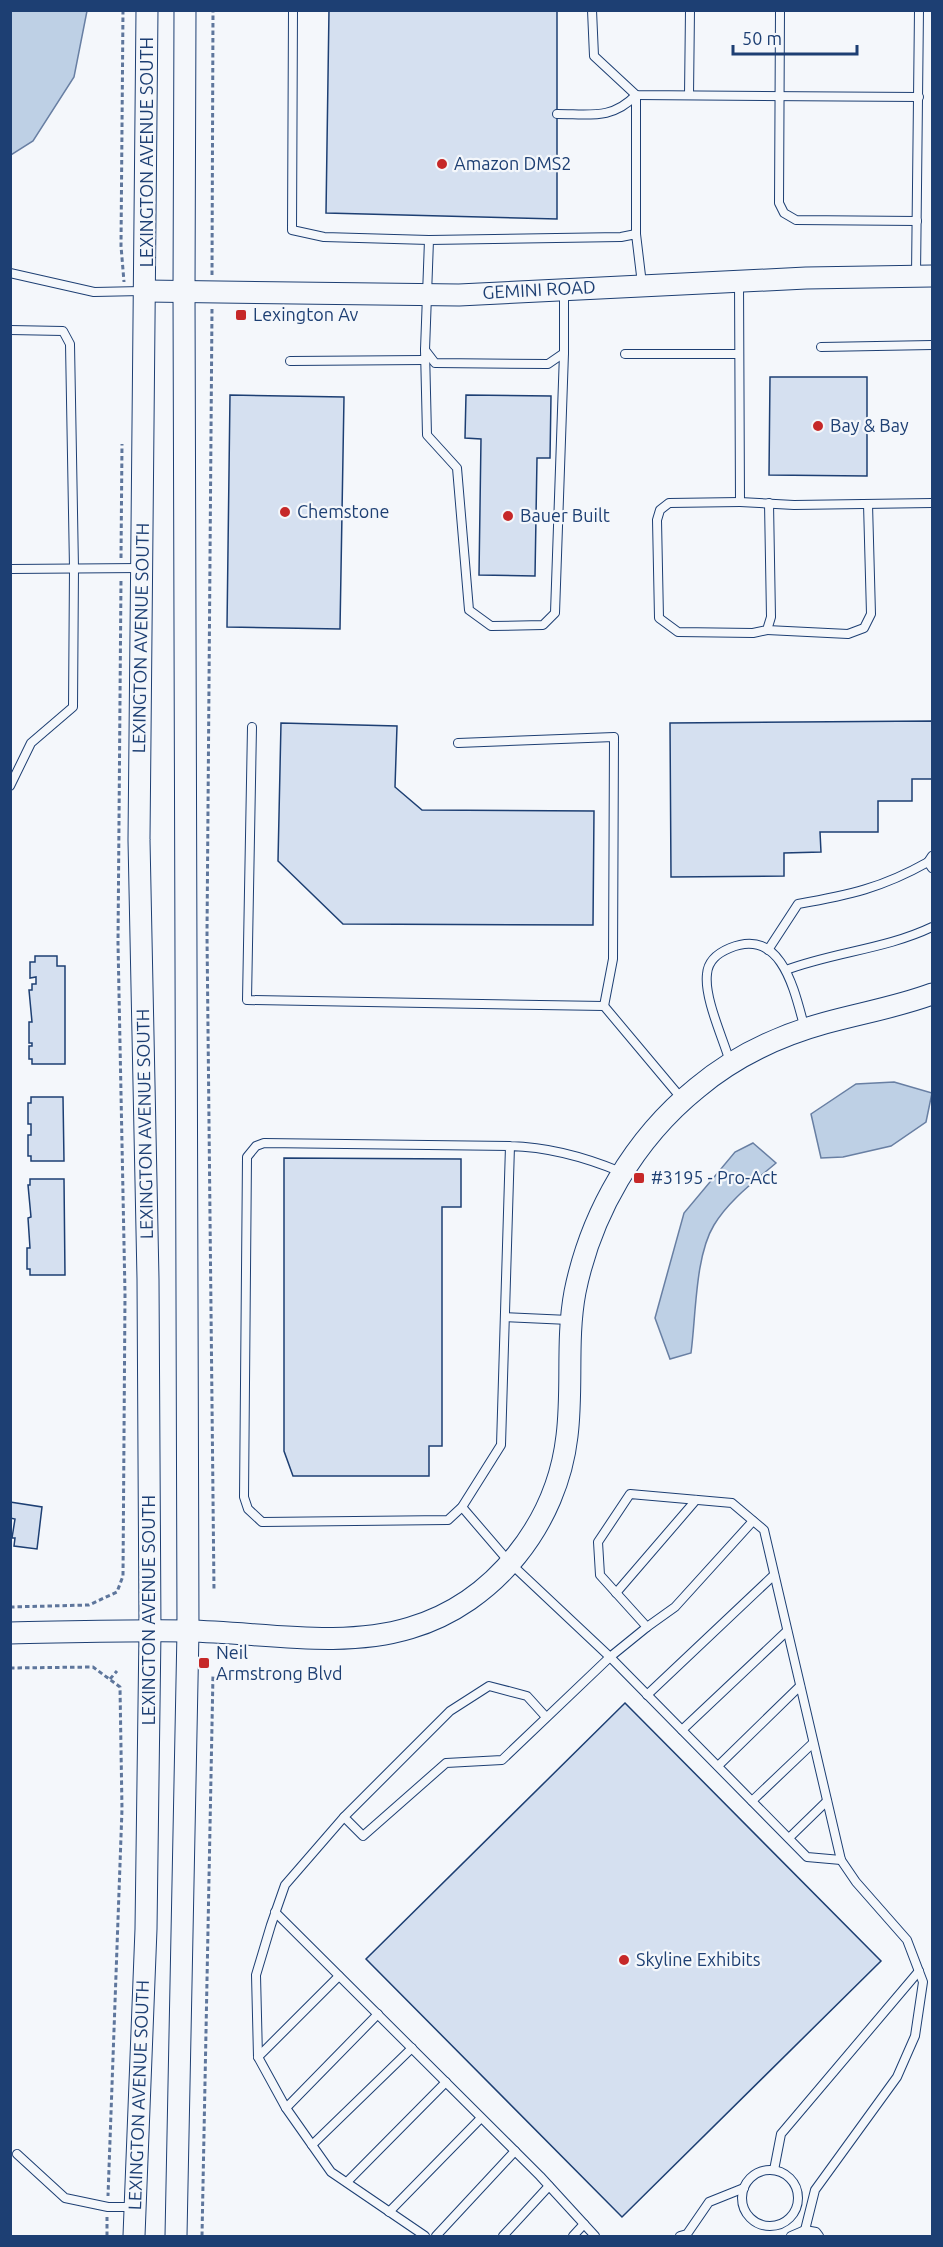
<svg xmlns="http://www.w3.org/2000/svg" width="943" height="2247" font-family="Ubuntu,sans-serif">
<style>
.water{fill:#bed0e5;stroke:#687fa3;stroke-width:1.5}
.building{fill:#d5e0f0;stroke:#1d3f73;stroke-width:1.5}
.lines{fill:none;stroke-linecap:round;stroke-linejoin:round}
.lane-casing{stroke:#1d3f73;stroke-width:10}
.secondary-casing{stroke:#1d3f73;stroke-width:23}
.path{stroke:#5e769c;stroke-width:3;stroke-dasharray:4.5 3;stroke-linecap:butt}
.lane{stroke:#f4f7fb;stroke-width:8}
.secondary{stroke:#f4f7fb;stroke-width:21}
.poi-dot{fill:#c62828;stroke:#f4f7fb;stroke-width:2}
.labels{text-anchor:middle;stroke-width:4.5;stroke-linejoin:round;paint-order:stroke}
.street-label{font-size:18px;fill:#1d3f73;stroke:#f4f7fb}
.poi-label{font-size:18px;fill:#1d3f73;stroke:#f4f7fb;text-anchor:start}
</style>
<rect width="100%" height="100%" fill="#f4f7fb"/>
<g class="water">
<polygon points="11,10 87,11 74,77 33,141 11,155"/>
<polygon points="894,1082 932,1093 926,1122 891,1146 843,1157 821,1158 811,1114 856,1084"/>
<path d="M 753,1143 L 776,1163 C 754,1182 729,1200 714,1225 C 695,1256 696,1316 691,1353 L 670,1359 L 655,1318 L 684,1213 L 735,1152 Z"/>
</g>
<g class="building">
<polygon points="329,10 557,10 557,219 326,213"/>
<polygon points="770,377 867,377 867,476 769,475"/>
<polygon points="230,395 344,397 340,629 227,627"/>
<polygon points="466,395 551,396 550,458 537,458 535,576 479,575 481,439 465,438"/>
<polygon points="932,721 932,779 912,779 912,801 878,801 878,832 820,832 821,852 784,853 784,876 671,877 670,723"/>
<polygon points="281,723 397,726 395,787 422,810 594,811 593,925 343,924 278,861"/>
<polygon points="35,956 57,956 57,966 65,966 65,1064 32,1064 32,1059 29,1059 29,1046 32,1046 32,1043 29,1043 29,1022 32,1022 29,990 32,990 32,984 36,984 36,977 30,978 30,962 35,962"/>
<polygon points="31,1097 63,1097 64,1161 31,1161 31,1156 28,1156 28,1135 31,1135 31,1124 28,1124 28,1103 31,1103"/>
<polygon points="284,1158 461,1159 461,1207 442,1207 442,1446 429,1446 429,1476 293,1476 284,1451"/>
<polygon points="30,1179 64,1179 65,1275 30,1275 30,1269 27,1269 27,1248 30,1248 28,1218 31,1217 28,1185 30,1185"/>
<polygon points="10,1502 42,1507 37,1549 14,1546 15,1538 12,1538 15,1519 10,1518"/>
<polygon points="625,1703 881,1961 622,2217 366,1959"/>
</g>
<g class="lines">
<g class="lane-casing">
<g id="lane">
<polyline points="293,10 292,230 324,237 429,240"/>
<polyline points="592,10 594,56 636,95 919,97"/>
<polyline points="780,10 779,203 784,213 796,220 917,221"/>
<polyline points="689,95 690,10"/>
<path d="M 557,114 C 590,114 612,120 636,95"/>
<polyline points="636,234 636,95"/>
<polyline points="10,273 94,292 142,291"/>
<polyline points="916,275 919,10"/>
<polyline points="739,282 740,502 794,505 932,503"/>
<polyline points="564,291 564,353 548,364 435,363 425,350 429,240 621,237 636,234 642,284"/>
<polyline points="10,330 63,331 70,344 74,568 73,707 31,743 10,786"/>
<polyline points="821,347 932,345"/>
<polyline points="425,350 427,435 457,468 469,610 491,626 543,625 555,613 564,353"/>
<polyline points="625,354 739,354"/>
<polyline points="290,361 424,360"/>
<polyline points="740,502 669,503 660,510 657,520 659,618 678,632 753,633 767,630 771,617 769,503"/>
<polyline points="10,569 140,568"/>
<polyline points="767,630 848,634 864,628 871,614 868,504"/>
<polyline points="252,727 247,1000 604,1006 682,1099"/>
<polyline points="458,743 614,737 613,959 604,1006"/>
<polyline points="932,856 928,862 932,868"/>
<path d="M 768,950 L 798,904 C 849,895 882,888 928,862"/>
<path d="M 786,970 C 834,952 886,949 932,927"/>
<path d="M 730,1062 C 723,1038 704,998 707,974 C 708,960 718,953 730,948 C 783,926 795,994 805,1029"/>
<path d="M 510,1146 L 501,1445 L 462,1507 L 448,1520 L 262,1522 L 248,1509 L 244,1497 L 247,1157 L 256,1146 L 264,1143 L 510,1146 C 549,1147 585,1157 621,1172"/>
<polyline points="505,1317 569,1320"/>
<polyline points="462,1507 510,1563 610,1657 647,1627 600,1575 598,1542 630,1494 732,1503 764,1530 841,1860 856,1882 907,1940 923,1982 915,2036 897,2077 815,2190 805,2230"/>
<polyline points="616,1593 696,1500"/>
<polyline points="647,1627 675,1607 753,1521"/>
<polyline points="647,1695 774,1575"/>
<polyline points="546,1717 527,1696 489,1686 450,1711 344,1817 363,1836 446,1763 502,1760 610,1657 807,1857 841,1860"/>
<polyline points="682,1730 787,1631"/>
<polyline points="718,1766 800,1686"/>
<polyline points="752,1801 813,1743"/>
<polyline points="344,1817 285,1885 271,1925 256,1975 258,2057 286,2108 331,2172 425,2236"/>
<polyline points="789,1838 827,1801"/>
<polyline points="275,1912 540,2176 595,2236"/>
<polyline points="258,2057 339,1976"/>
<polyline points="286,2108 378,2014"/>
<polyline points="312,2145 412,2048"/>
<polyline points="17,2154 65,2198 108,2207 133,2207"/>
<polyline points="774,2170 781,2134 919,1971"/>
<circle cx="770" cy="2198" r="28"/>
<polyline points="347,2182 446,2082"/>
<polyline points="389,2212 481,2118"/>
<polyline points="436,2236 515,2151"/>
<polyline points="503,2236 549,2186"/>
<polyline points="573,2236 584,2224"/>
<polyline points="680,2236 687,2234 709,2202 744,2188"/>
<polyline points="791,2236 805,2230"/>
<polyline points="805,2236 805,2230 816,2232 819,2236"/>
</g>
</g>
<g class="secondary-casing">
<g id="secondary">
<polyline points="146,291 459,295 806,278 932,276"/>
<path d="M 10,1633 C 70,1632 129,1630 188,1631 C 259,1632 341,1649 410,1628 C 495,1603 557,1523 567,1436 C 573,1388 566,1340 575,1292 C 591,1213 634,1139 697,1088 C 734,1057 778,1036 825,1023 C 861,1013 897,1007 932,994"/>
<polyline points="134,2236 146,1929 150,1631 148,1279 139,840 147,10"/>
<polyline points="176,2236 188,1631 184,292 185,10"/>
</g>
</g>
<g class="path">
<polyline points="123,10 121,246 124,282"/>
<polyline points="212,275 213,10"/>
<polyline points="212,309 207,935 214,1591"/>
<polyline points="121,558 122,444"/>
<polyline points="10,1607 89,1605 117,1592 123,1576 125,1294 118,943 121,579"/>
<polyline points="10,1668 93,1667 120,1687 122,1809 108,2196"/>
<polyline points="110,1679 117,1671"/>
<polyline points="107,2236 107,2217"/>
<polyline points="202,2236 213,1674"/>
</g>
<use href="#lane" class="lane"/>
<use href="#secondary" class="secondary"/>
</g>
<g class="poi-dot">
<circle cx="442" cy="164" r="6"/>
<rect x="235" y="309" width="12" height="12" rx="3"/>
<circle cx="818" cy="426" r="6"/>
<circle cx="285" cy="512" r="6"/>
<circle cx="508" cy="516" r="6"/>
<rect x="633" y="1172" width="12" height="12" rx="3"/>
<rect x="198" y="1657" width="12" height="12" rx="3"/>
<circle cx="624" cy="1960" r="6"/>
</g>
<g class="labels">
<g class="street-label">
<text transform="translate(147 152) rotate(-90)" y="6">LEXINGTON AVENUE SOUTH</text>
<text transform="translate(539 290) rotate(-3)" y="6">GEMINI ROAD</text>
<text transform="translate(141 638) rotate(-89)" y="6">LEXINGTON AVENUE SOUTH</text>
<text transform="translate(145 1124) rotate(-91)" y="6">LEXINGTON AVENUE SOUTH</text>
<text transform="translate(149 1610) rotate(-90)" y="6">LEXINGTON AVENUE SOUTH</text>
<text transform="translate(139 2095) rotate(-88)" y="6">LEXINGTON AVENUE SOUTH</text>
</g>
<g class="poi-label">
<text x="454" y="170">Amazon DMS2</text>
<text x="253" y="321">Lexington Av</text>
<text x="830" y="432">Bay &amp; Bay</text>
<text x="297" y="518">Chemstone</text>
<text x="520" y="522">Bauer Built</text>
<text x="651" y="1184">#3195 - Pro-Act</text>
<text x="216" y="1659">Neil<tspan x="216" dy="21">Armstrong Blvd</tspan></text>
<text x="636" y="1966">Skyline Exhibits</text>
</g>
</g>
<rect width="943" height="2247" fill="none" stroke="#1d3f73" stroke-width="24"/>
<path d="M733 45v9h124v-9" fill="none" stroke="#1d3f73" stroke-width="3"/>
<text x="742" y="45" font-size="18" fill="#1d3f73" stroke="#f4f7fb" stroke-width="4.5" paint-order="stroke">50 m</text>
</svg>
